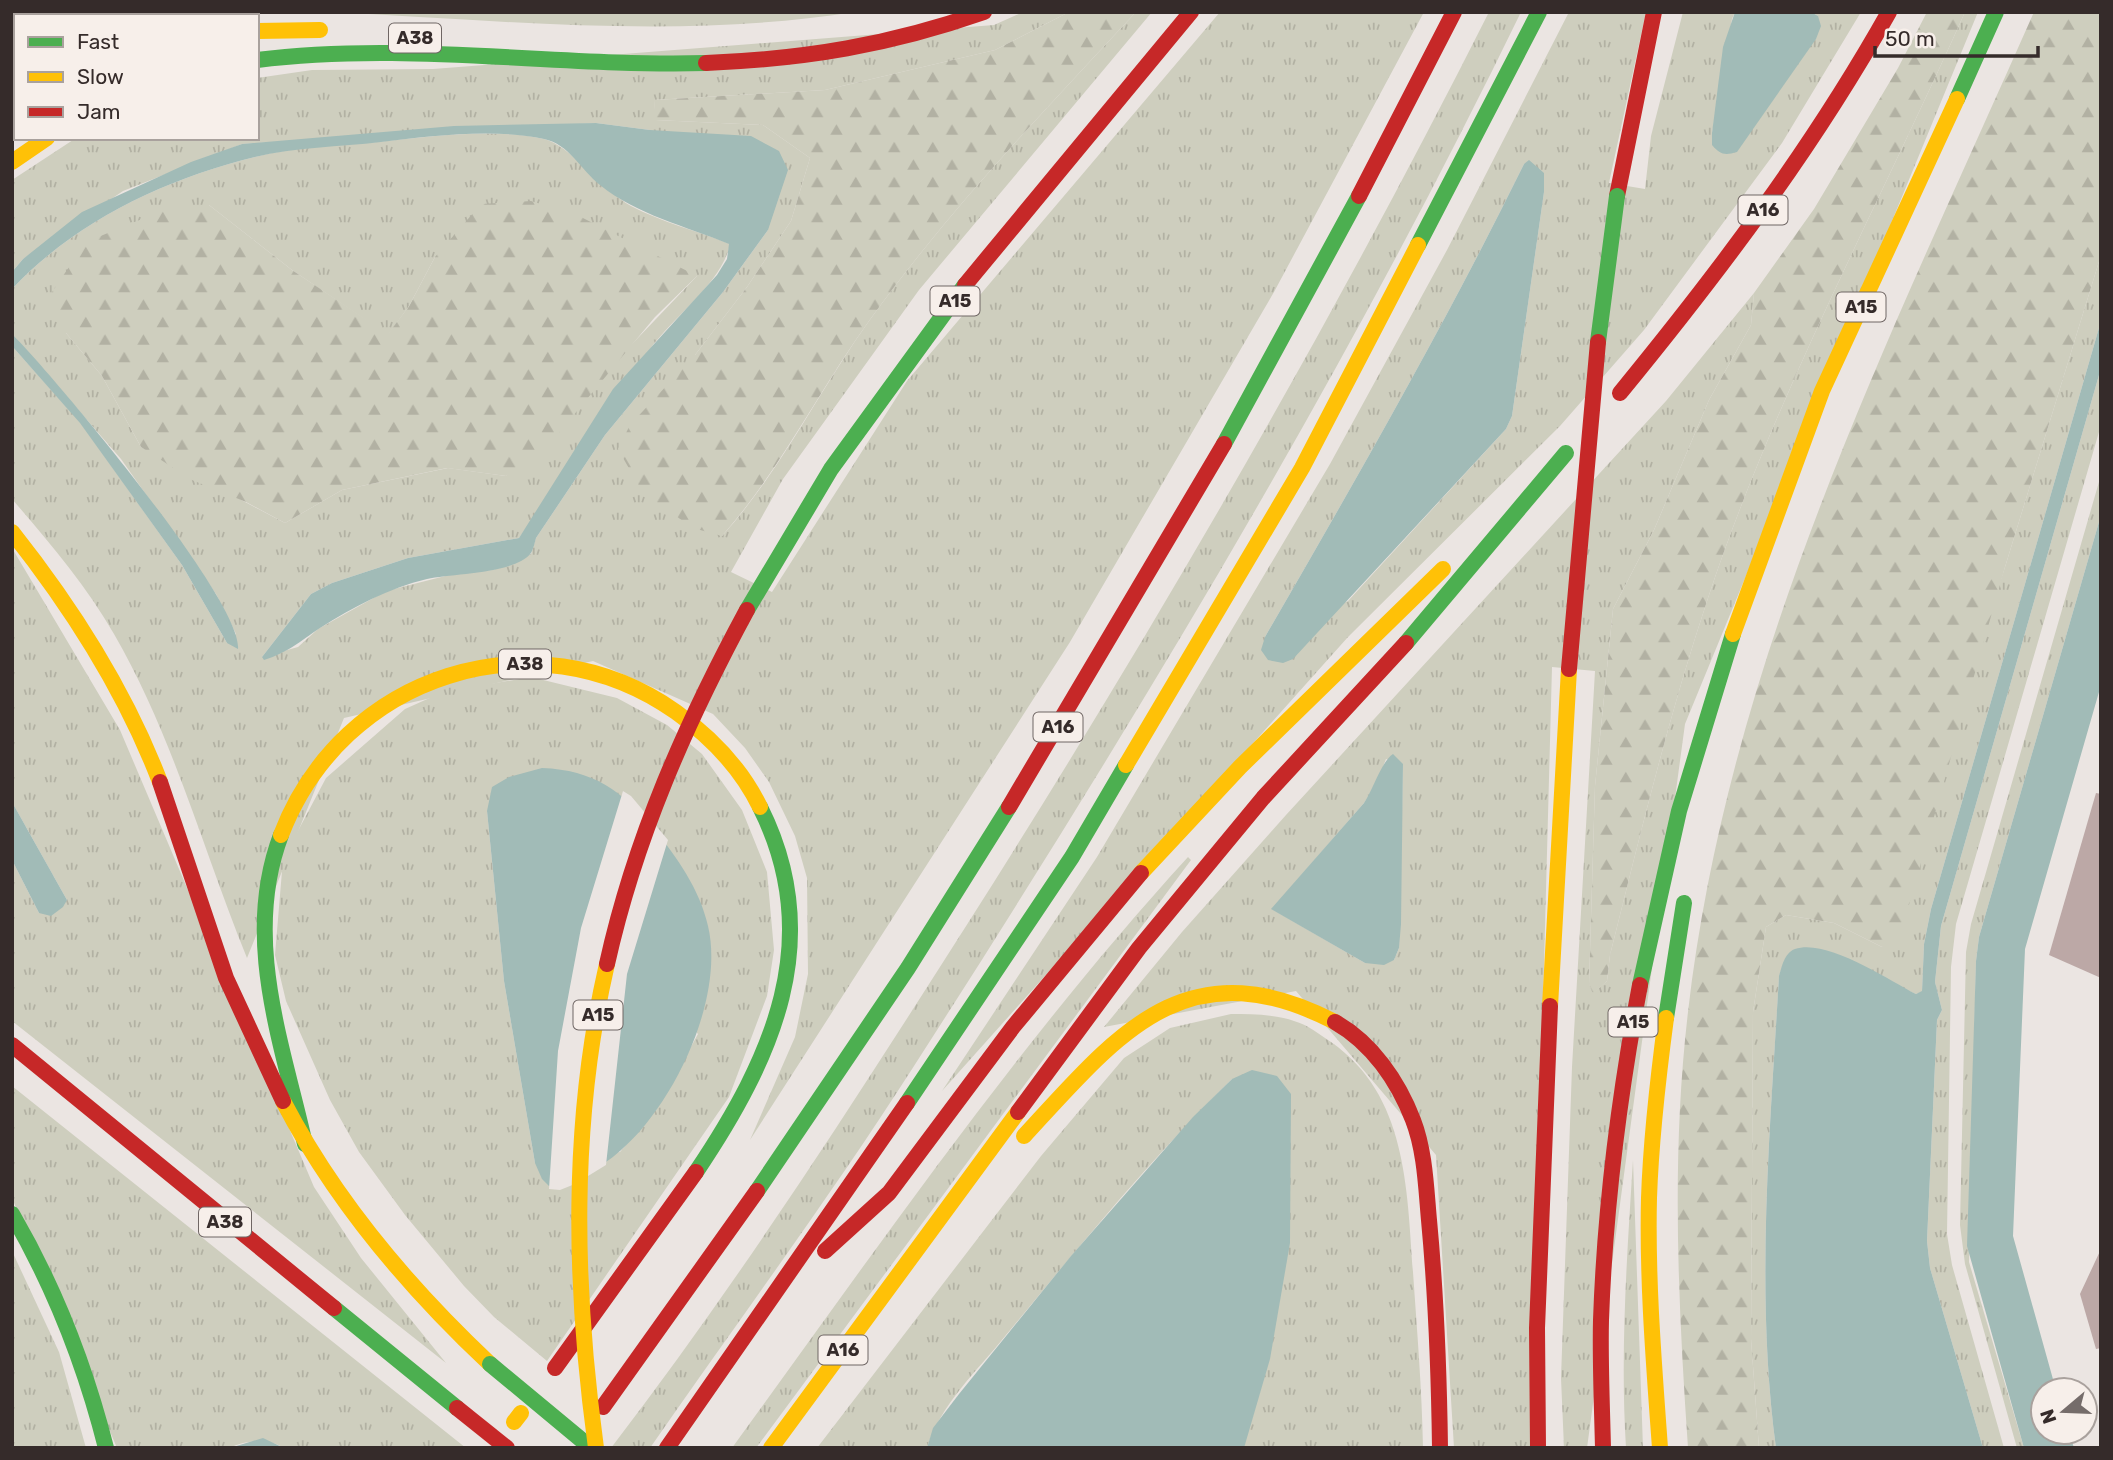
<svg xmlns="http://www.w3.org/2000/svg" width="2113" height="1460" font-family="Rubik,sans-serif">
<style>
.grass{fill:url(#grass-tufts);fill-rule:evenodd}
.forest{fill:url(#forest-firs)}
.water{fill:#a1bbb7}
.pier{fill:#ebe5e2}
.building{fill:#bca8a6}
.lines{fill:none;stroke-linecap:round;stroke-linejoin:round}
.fast{stroke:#4caf50;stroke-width:16}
.slow{stroke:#ffc107;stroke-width:16}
.jam{stroke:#c62828;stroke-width:16}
.fast-bridge{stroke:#4caf50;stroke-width:16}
.slow-bridge{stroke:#ffc107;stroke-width:16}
.jam-bridge{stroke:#c62828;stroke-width:16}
.labels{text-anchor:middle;stroke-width:5;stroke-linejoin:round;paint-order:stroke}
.shield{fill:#f7efea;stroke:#6f6664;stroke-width:2}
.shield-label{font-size:18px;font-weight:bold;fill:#352b2a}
</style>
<defs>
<pattern id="grass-tufts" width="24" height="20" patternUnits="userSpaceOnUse" patternTransform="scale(1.75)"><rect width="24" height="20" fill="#cecebe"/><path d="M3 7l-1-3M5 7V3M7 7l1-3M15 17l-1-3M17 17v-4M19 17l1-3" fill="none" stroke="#b2b1a3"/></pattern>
<pattern id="forest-firs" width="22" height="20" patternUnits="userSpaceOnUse" patternTransform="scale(1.75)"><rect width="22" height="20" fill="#cecebe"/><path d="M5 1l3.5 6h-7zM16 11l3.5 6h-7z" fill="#b2b1a3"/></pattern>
</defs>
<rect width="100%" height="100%" fill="#ebe5e2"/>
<g class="grass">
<polygon points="12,12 319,12 16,16 16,39 12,39"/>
<path d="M 328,12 L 854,12 C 679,40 503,20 328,12 Z"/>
<path d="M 1023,12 L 1069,12 L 995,50 L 825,90 L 654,100 L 656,120 L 763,125 L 810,158 L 791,221 L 747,287 L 695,355 L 722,536 C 781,471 818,392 869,321 C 948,211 1043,112 1136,12 L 1152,12 L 919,290 L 783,479 L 731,572 L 772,592 L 907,381 L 1220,12 L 1424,12 L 1274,292 L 1070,642 L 750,1140 L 795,1037 L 808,974 L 807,878 L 795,836 L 769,782 L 745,748 L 713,714 L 593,661 L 344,718 L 247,958 C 203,850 173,736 114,634 C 86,585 49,542 12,499 L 12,346 L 80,422 L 182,565 L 227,643 L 236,634 L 216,594 L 121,459 L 12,334 L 12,289 C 76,221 165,179 255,157 C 296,146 343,146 386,141 C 436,136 495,128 544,139 C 569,144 602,190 631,206 C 661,222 698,231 730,244 C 722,283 674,316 650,349 C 605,411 564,476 519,538 L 408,558 L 332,583 L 311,594 L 262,657 L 298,647 L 318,629 L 386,591 L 461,572 L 493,570 L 531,554 L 536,538 L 605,435 L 723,292 L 768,230 L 650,130 L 596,123 L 242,144 L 123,191 L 23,259 L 12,272 L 12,180 L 76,138 L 257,138 L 257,78 L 312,70 L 433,69 L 994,25 ZM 209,205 L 292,270 L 388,335 L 409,306 L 435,257 L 697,276 L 506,476 L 448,468 L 342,490 L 285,523 L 141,447 L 102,376 L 66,333 Z"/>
<path d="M 1489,12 L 1521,12 C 1344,377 1133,725 914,1066 C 831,1196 738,1321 650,1448 L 611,1448 C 740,1280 854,1102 968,923 C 1156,627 1331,325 1489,12 Z"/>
<path d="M 1569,12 L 1646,12 L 1609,183 L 1645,189 L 1651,136 L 1683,12 L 1735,12 L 1732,19 L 1712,133 L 1818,16 L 1811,12 L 1861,12 L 1782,143 L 1644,330 L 1560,426 L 1348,637 L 942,1091 L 1097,857 L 1330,464 L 1447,250 ZM 1524,164 L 1544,192 L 1512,416 L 1506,429 L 1348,601 L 1265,637 C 1355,481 1445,325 1524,164 Z"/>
<path d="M 1965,12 L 1978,12 L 1685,724 L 1587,1448 L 1564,1448 L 1561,1378 L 1572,1067 L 1595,671 L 1552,667 L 1531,1448 L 1454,1448 L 1436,1155 L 1296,991 L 1104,1027 L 1182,932 L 1286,815 L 1666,401 L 1754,293 L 1751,325 L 1709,400 L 1654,530 L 1613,609 L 1595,786 L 1589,984 L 1593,993 L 1607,981 L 1610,955 C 1640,835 1669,715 1708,598 C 1775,396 1878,207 1965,12 ZM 1386,759 L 1403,765 L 1399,948 L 1394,960 L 1365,963 L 1272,909 L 1364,803 L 1376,785 Z"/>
<path d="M 2101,255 L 2101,321 L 1931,909 L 1924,944 L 1922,992 L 1916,994 L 1807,948 C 1787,950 1785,958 1779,977 C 1770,1133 1755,1291 1776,1448 L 1759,1448 L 1751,1339 L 1753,1012 L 1766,927 L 1786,915 L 1834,923 L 1882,947 L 2005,567 Z"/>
<polygon points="2101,368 2101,425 1956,924 1951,967 1947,1234 1952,1265 2004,1448 1983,1448 1930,1268 1927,1241 1937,1020 1942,1010 1935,982 1941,926"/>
<polygon points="2101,475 2101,515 1979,937 1976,961 1969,1262 2024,1448 2017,1448 1965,1264 1960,1225 1966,952 1971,924"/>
<polygon points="12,548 120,730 314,1187 361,1258 446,1363 12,1021 12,860 39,913 67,900 12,802"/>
<path d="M 531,677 L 617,698 L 667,725 L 702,754 L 742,810 L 767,872 L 774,950 L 767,996 L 729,1097 L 547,1361 L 494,1317 L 464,1286 L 405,1215 L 359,1152 L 330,1100 L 286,1001 L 275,955 L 283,859 L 326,778 L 405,709 L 443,692 ZM 487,811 L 698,1034 L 656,1110 L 620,1152 L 535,1163 L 504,981 Z"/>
<path d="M 1188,857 L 1191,860 L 756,1448 L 732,1448 C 878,1247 1020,1041 1188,857 Z"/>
<path d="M 1231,1014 C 1251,1014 1274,1014 1294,1021 C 1308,1025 1319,1034 1331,1042 C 1407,1095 1407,1188 1413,1272 C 1417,1331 1422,1389 1423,1448 L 1244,1448 L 1232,1079 C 1150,1159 1078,1248 1006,1335 C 978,1370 940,1405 927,1448 L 817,1448 L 1041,1156 L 1124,1058 L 1170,1028 Z"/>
<path d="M 12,1086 L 466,1448 L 284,1448 C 269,1438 245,1440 230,1448 L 117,1448 L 12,1198 Z"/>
<path d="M 1633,1160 L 1643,1448 L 1626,1448 C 1620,1352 1627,1256 1633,1160 Z"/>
<polygon points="12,1251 59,1352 86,1448 12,1448"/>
</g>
<g class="forest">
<path d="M 1069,12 L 1136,12 C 1043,112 948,211 869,321 C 817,393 781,469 722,536 L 693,528 L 643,493 L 618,449 L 630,425 L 695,355 L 747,287 L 791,221 L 810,158 L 763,125 L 655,120 L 654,100 L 825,90 L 995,50 Z"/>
<path d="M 1927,12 L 1965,12 C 1878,207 1775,396 1708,598 C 1669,715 1640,835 1610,955 L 1607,981 L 1593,994 L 1589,984 L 1595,786 L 1613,609 L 1654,530 L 1709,400 L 1751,325 L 1754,293 L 1814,209 L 1898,68 Z"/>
<path d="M 2034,12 L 2101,12 L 2101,255 L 2005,567 L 1901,933 L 1882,947 L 1834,923 L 1786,915 L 1766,927 L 1753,1012 L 1751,1339 L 1759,1448 L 1688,1448 C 1678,1303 1671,1156 1688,1012 C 1729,655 1891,336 2034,12 Z"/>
<polygon points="531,201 577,215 697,276 655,317 543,452 506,476 447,468 342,490 285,523 246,502 192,480 141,447 102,376 66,333 50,295 86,242 176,205 209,205 292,270 388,334 409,306 435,257 481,204"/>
</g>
<g class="water">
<path d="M 1735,12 L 1811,12 L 1818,16 L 1821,26 L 1816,39 L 1737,152 C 1724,156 1720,154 1712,145 L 1712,133 L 1723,47 Z"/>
<path d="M 596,123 L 650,130 L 751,136 L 779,151 L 788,170 L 768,230 L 723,292 L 605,435 L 536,538 C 535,542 533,550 531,553 C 515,574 453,573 427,579 C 389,588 353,607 320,628 C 299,642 289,652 264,660 L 262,657 L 311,594 L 332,583 L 408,558 L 519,538 L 613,389 L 717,275 L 727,259 L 729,244 C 686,226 637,215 600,185 C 581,170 569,144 544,139 C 493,128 432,136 381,142 C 340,147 294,147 255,157 C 165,179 76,221 12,289 L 12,272 L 23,259 L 82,212 L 191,162 L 242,144 L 454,126 Z"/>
<path d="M 1529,160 L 1544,173 L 1544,192 L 1512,416 L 1506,429 L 1293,659 L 1283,663 L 1268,660 L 1261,650 L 1265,637 C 1355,481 1445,325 1524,164 Z"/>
<path d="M 2101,321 L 2101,368 L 1941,926 L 1935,982 L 1942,1010 L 1937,1020 L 1927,1241 L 1930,1268 L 1983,1448 L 1776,1448 C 1755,1291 1770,1133 1779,976 C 1782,967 1784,953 1795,949 C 1826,938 1887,979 1916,994 L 1922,991 L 1924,944 L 1931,909 Z"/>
<path d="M 12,334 C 53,375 243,601 238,649 L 227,643 L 182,565 L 80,423 L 12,346 Z"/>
<polygon points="2101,515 2101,685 2025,949 2013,1236 2056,1390 2043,1390 2043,1432 2069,1432 2074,1448 2024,1448 1967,1246 1976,961 1979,937"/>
<path d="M 1393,754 L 1403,764 L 1401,924 L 1399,948 L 1394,960 L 1384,965 L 1365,963 L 1271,909 L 1364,803 C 1373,790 1381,762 1393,754 Z"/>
<path d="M 542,768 C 594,770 622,791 654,829 C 677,857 700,890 708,926 C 725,998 674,1105 620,1151 C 600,1169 575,1181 549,1186 L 542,1179 L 535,1163 L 504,981 L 487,811 L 492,787 L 509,777 Z"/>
<polygon points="12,802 67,900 63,907 51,916 39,913 12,860"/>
<polygon points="1252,1070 1277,1076 1291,1094 1290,1243 1270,1359 1244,1448 927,1448 933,1428 959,1394 1071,1256 1193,1117 1232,1079"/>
<polygon points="263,1438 284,1448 230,1448"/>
</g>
<polygon class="pier" points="623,791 631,796 668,840 627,974 606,1165 575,1184 560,1190 549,1189 558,1051 581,928"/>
<g class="building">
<polygon points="2096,793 2101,794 2101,978 2049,955"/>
<polygon points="2101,1249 2101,1348 2096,1349 2080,1294"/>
</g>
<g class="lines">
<g class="fast">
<polyline points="12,58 16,58"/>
<path d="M 257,60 C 407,41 556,67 706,63"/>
<polyline points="1957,99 1996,12"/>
<polyline points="1418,245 1539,12"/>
<polyline points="1224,444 1359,196"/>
<polyline points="747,610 831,469 965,285"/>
<polyline points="1406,643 1566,453"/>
<path d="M 281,835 C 242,938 282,1042 305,1144"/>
<polyline points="1640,985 1679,811 1733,634"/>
<polyline points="1666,1018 1684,903"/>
<polyline points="907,1103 1072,857 1126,765"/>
<path d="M 696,1172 C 772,1059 827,940 760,807"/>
<polyline points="757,1191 908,968 1009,807"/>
<path d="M 12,1214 C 55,1288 85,1365 106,1448"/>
<polyline points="334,1308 457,1408"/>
</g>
<g class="slow">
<polyline points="257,31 320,30"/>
<polyline points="12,162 47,138"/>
<path d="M 12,532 C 73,609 125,690 160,782"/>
<polyline points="1733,634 1822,391 1957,99"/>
<polyline points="1126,765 1302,468 1418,245"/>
<path d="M 281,835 C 342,675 534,612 676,712 C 711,737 741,768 760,807"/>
<polyline points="1141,873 1240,767 1443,569"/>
<polyline points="1550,1006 1569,669"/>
<path d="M 283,1101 C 335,1201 408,1287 490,1364"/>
<path d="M 1024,1136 C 1118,1034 1186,945 1335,1022"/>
<polyline points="514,1422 521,1413"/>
<polyline points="771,1448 1018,1112"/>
<path d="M 1660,1448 C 1654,1365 1647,1281 1649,1198 C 1651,1138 1658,1078 1666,1018"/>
</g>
<g class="jam">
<path d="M 706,63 C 805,59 890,45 984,12"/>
<polyline points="1359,196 1454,12"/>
<polyline points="1617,196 1654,12"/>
<polyline points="965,285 1191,12"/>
<path d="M 1620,393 C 1719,272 1812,149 1889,12"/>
<polyline points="160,782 226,978 283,1101"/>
<polyline points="1009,807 1224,444"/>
<path d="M 1335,1022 C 1372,1043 1398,1081 1413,1120 C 1425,1151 1426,1187 1429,1220 C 1436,1295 1439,1372 1440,1448"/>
<polyline points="12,1045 334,1308"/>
<polyline points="1018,1112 1139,948 1263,798 1406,643"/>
<polyline points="825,1251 889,1193 1013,1027 1141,873"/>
<polyline points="555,1368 696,1172"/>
<polyline points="603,1407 757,1191"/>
<polyline points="667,1448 907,1103"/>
<polyline points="1538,1448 1537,1328 1550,1006"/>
<path d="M 1603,1448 C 1602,1405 1600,1362 1601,1320 C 1605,1207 1619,1096 1640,985"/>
</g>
<g class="fast-bridge">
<polyline points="1598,342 1617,196"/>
<polyline points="490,1364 584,1442"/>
</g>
<path class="slow-bridge" d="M 596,1448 C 574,1287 570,1124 607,964"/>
<g class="jam-bridge">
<polyline points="1569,669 1598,342"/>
<path d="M 607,964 C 635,838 686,723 747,610"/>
<polyline points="457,1408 507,1448"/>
</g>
</g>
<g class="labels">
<g class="shield">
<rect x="389" y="23.5" width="52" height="29" rx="5"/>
<rect x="1738.5" y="195.5" width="49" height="29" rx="5"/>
<rect x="930.5" y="286.5" width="49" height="29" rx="5"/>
<rect x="1836.5" y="292.5" width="49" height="29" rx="5"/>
<rect x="499" y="649.5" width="52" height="29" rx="5"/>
<rect x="1033.5" y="712.5" width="49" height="29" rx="5"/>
<rect x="573.5" y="1000.5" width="49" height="29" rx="5"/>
<rect x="1608.5" y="1007.5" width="49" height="29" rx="5"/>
<rect x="199" y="1207.5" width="52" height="29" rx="5"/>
<rect x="818.5" y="1335.5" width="49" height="29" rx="5"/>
</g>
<g class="shield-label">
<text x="415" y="44">A38</text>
<text x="1763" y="216">A16</text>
<text x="955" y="307">A15</text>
<text x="1861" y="313">A15</text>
<text x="525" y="670">A38</text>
<text x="1058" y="733">A16</text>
<text x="598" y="1021">A15</text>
<text x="1633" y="1028">A15</text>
<text x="225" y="1228">A38</text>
<text x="843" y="1356">A16</text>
</g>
</g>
<rect width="2113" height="1460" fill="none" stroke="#352b2a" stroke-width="28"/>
<rect x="14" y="14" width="245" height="126" fill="#f7efea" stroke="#a9a19d" stroke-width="2"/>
<rect x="28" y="37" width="35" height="10" fill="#4caf50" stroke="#a9a19d" stroke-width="2"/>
<text x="77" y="49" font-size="21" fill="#352b2a">Fast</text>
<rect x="28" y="72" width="35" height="10" fill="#ffc107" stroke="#a9a19d" stroke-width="2"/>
<text x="77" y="84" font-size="21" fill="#352b2a">Slow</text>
<rect x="28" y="107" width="35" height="10" fill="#c62828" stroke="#a9a19d" stroke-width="2"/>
<text x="77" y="119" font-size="21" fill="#352b2a">Jam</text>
<g transform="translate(2064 1411) rotate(251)"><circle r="33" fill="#f7efea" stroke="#a9a19d" stroke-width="2"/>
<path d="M0-5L12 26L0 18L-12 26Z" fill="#756c6a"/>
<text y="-10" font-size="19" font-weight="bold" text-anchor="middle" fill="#352b2a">N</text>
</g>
<path d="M1875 46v10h163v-10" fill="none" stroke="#352b2a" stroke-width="3.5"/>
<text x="1885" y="46" font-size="21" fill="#352b2a" stroke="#f7efea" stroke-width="5" paint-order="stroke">50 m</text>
</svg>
